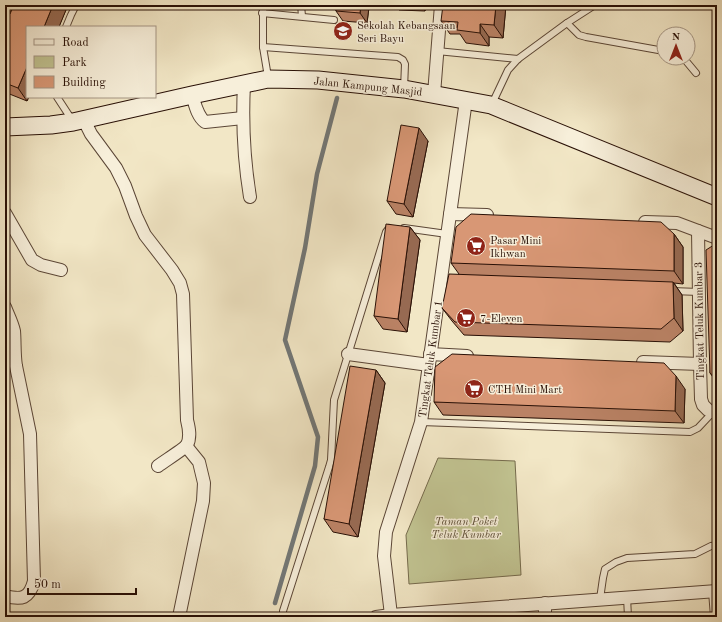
<svg xmlns="http://www.w3.org/2000/svg" width="722" height="622" font-family="'Old Standard TT',serif">
<style>
.green{fill:#c1c391;stroke:#756a4c}
.lines{fill:none;stroke-linecap:round;stroke-linejoin:round}
.stream{stroke:#727776;stroke-width:4.5}
.lane-casing{stroke:#5b4636;stroke-width:8}
.street-casing{stroke:#5b4636;stroke-width:14}
.secondary-casing{stroke:#291006;stroke-width:19}
.lane{stroke:#f7efda;stroke-width:6}
.street{stroke:#f7efda;stroke-width:12}
.secondary{stroke:#f7efda;stroke-width:17}
.wall{fill:#ba8265;stroke:#291006}
.shaded-wall{fill:#976a52;stroke:#291006}
.building{fill:#d89775;stroke:#291006}
.labels{text-anchor:middle;stroke-width:3;stroke-linejoin:round;paint-order:stroke}
.poi-label{font-size:11px;fill:#291006;stroke:#f7efda;text-anchor:start}
.street-label{font-size:11px;fill:#291006;stroke:#f7efda}
.park-label{font-size:11px;font-style:italic;fill:#5e4f37;stroke:#f7efda}
</style>
<rect width="100%" height="100%" fill="#f2e7c6"/>
<filter id="stains"><feTurbulence type="fractalNoise" baseFrequency=".005" numOctaves="4"/><feColorMatrix values="0 0 0 0 .2 0 0 0 0 .09 0 0 0 0 .02 0 0 0 .5 -.17"/></filter>
<radialGradient id="worn" r=".72"><stop offset=".6" stop-color="#630" stop-opacity="0"/><stop offset="1" stop-color="#630" stop-opacity=".3"/></radialGradient>
<polygon class="green" points="438,458 515,461 521,575 409,584 406,535"/>
<g class="lines">
<polyline class="stream" points="275,603 315,466 318,437 285,340 305,248 317,174 337,98"/>
<g class="lane-casing">
<g id="lane">
<polyline points="263,5 263,47 268,77"/>
<polyline points="301,5 302,16"/>
<polyline points="262,13 334,20"/>
<polyline points="567,23 595,5"/>
<polyline points="66,27 71,15 76,5"/>
<polyline points="263,47 398,57 403,60 405,64 404,89"/>
<polyline points="437,51 518,59"/>
<polyline points="680,58 686,61 696,73"/>
<polyline points="57,97 72,120"/>
<polyline points="492,104 508,70 518,59 567,23 579,35 586,37 664,51"/>
<polyline points="404,228 447,234"/>
<polyline points="672,291 699,292"/>
<polyline points="421,422 690,432 698,428 713,412"/>
<polyline points="627,597 628,617"/>
<polyline points="600,599 603,578 605,569 616,562 627,558 695,554 711,546"/>
<polyline points="283,617 283,611 329,467 331,460 334,400 386,232 389,228"/>
</g>
</g>
<g class="street-casing">
<g id="street">
<path d="M 244,84 C 242,122 244,160 250,197"/>
<polyline points="434,94 441,5"/>
<path d="M 192,95 C 195,104 197,116 205,122 L 243,118"/>
<path d="M 84,120 L 91,134 L 116,168 L 125,186 L 136,216 L 145,235 L 172,270 L 180,283 L 183,294 L 187,420 C 189,428 191,437 187,445 C 184,449 163,462 158,466"/>
<polyline points="5,213 32,260 41,265 61,270"/>
<polyline points="450,214 487,215"/>
<polyline points="645,222 677,223 717,238"/>
<polyline points="698,231 700,364 701,399 703,405 708,410 713,412 717,413"/>
<path d="M 5,307 C 8,315 12,322 14,331 C 15,342 14,354 16,366 L 30,434 L 34,581 C 29,599 22,600 5,596"/>
<polyline points="348,354 429,365"/>
<polyline points="430,354 467,356"/>
<polyline points="643,362 700,364"/>
<polyline points="715,591 717,617"/>
<polyline points="545,603 545,617"/>
<polyline points="391,615 384,556 386,532 421,422 466,100"/>
<polyline points="179,617 203,501 204,483 199,462 186,446"/>
<polyline points="376,617 391,615 717,591"/>
</g>
</g>
<g class="secondary-casing">
<polyline id="secondary" points="5,127 51,125 73,122 192,95 268,79 318,80 404,89 491,105 717,197"/>
</g>
<use href="#lane" class="lane"/>
<use href="#street" class="street"/>
<use href="#secondary" class="secondary"/>
</g>
<g class="wall">
<polygon points="5,5 68,5 27,101 7,93 5,96 5,12 10,14 11,12 5,9"/>
<polygon points="335,5 389,5 388,9 369,7 367,23 343,21 336,11 336,5"/>
<polygon points="396,5 426,5 425,11 399,10"/>
<polygon points="506,5 503,38 489,37 489,46 466,43 460,34 450,34 441,21"/>
<polygon points="428,141 413,217 396,214 387,201"/>
<polygon points="410,227 420,240 407,332 383,329 374,316"/>
<polygon points="674,234 683,247 683,284 674,283 682,295 683,331 670,342 464,335 452,321 442,308 459,274 451,263"/>
<polygon points="717,243 717,383 710,373"/>
<polygon points="376,370 385,383 358,537 333,532 324,519"/>
<polygon points="685,389 684,423 443,415 434,402"/>
</g>
<g class="shaded-wall">
<polygon points="53,5 68,5 59,27 44,27"/>
<polygon points="361,5 368,5 369,7 367,23 360,13"/>
<polygon points="386,5 389,5 388,9"/>
<polygon points="421,5 426,5 425,11"/>
<polygon points="496,5 506,5 503,38 494,25"/>
<polygon points="480,24 489,37 489,46 480,33"/>
<polygon points="27,67 27,97 29,97 27,101 18,88"/>
<polygon points="419,128 428,141 413,217 404,204"/>
<polygon points="410,227 420,240 407,332 398,319"/>
<polygon points="674,234 683,247 683,284 674,271"/>
<polygon points="673,282 682,295 683,331 674,318"/>
<polygon points="376,370 385,383 358,537 349,524"/>
<polygon points="676,376 685,389 684,423 675,411"/>
</g>
<g class="building">
<polygon points="5,5 14,5 12,9 5,6"/>
<polygon points="14,5 53,5 44,27 27,27 27,67 18,88 5,83 5,12 10,14"/>
<polygon points="336,5 361,5 360,13 336,11"/>
<polygon points="443,5 496,5 494,25 480,24 480,33 457,30 458,22 441,21"/>
<polygon points="401,125 419,128 404,204 387,201"/>
<polygon points="471,214 661,222 674,234 674,271 451,263 456,227"/>
<polygon points="386,224 410,227 398,319 374,316"/>
<polygon points="717,243 717,379 710,373 706,250"/>
<polygon points="449,274 673,282 674,318 661,329 455,322 442,308"/>
<polygon points="452,354 664,363 676,376 675,411 434,402 435,367"/>
<polygon points="350,366 376,370 349,524 324,519"/>
</g>
<defs>
<g id="school-disc" transform="scale(1)"><circle r="9.5" fill="#8f2418" stroke="#f7efda"/><path d="M0-5L7-2L0 1L-7-2ZM-4 1L0 2.5L4 1V4Q0 6-4 4Z" fill="#fff"/></g>
<g id="supermarket-disc" transform="scale(1)"><circle r="9.5" fill="#8f2418" stroke="#f7efda"/><path d="M-6-5.5h2.5l.6 2H6L4.5 2H-2.5L-4.4-4H-6ZM-1.5 3.2a1.3 1.3 0 1 0 .1 0ZM3 3.2a1.3 1.3 0 1 0 .1 0Z" fill="#fff"/></g>
</defs>
<g fill-rule="evenodd">
<use href="#school-disc" x="343" y="31"/>
<use href="#supermarket-disc" x="476" y="246"/>
<use href="#supermarket-disc" x="466" y="318"/>
<use href="#supermarket-disc" x="474" y="389"/>
</g>
<g class="labels">
<g class="poi-label">
<text x="357" y="29">Sekolah Kebangsaan<tspan x="357" dy="13">Seri Bayu</tspan></text>
<text x="490" y="244">Pasar Mini<tspan x="490" dy="13">Ikhwan</tspan></text>
<text x="480" y="322">7-Eleven</text>
<text x="488" y="393">CTH Mini Mart</text>
</g>
<g class="street-label">
<text transform="translate(368 86) rotate(6)" y="4">Jalan Kampung Masjid</text>
<text transform="translate(699 321) rotate(-91)" y="4">Tingkat Teluk Kumbar 3</text>
<text transform="translate(430 359) rotate(-82)" y="4">Tingkat Teluk Kumbar 1</text>
</g>
<g class="park-label">
<text x="466" y="525">Taman Poket<tspan x="466" dy="13">Teluk Kumbar</tspan></text>
</g>
</g>
<rect width="722" height="622" fill="none" stroke="#f2e7c6" stroke-width="20"/>
<rect x="6" y="6" width="710" height="610" fill="none" stroke="#291006" stroke-width="2"/>
<rect x="10" y="10" width="702" height="602" fill="none" stroke="#291006"/>
<rect x="26" y="26" width="130" height="72" fill="#f7efda" stroke="#a59685"/>
<rect x="34" y="39" width="20" height="6" fill="#f7efda" stroke="#a59685"/>
<text x="62" y="46" font-size="12" fill="#291006">Road</text>
<rect x="34" y="56" width="20" height="12" fill="#c1c391" stroke="#a59685"/>
<text x="62" y="66" font-size="12" fill="#291006">Park</text>
<rect x="34" y="76" width="20" height="12" fill="#d89775" stroke="#a59685"/>
<text x="62" y="86" font-size="12" fill="#291006">Building</text>
<g transform="translate(676 46)"><circle r="19" fill="#f7efda" stroke="#a59685"/>
<path d="M0-3L7 15L0 10L-7 15Z" fill="#8f2418"/>
<text y="-6" font-size="11" font-weight="bold" text-anchor="middle" fill="#291006">N</text>
</g>
<path d="M28 588v6h108v-6" fill="none" stroke="#291006" stroke-width="2"/>
<text x="34" y="588" font-size="12" fill="#291006" stroke="#f7efda" stroke-width="3" paint-order="stroke">50 m</text>
<rect width="100%" height="100%" filter="url(#stains)"/>
<rect width="100%" height="100%" fill="url(#worn)"/>
</svg>
